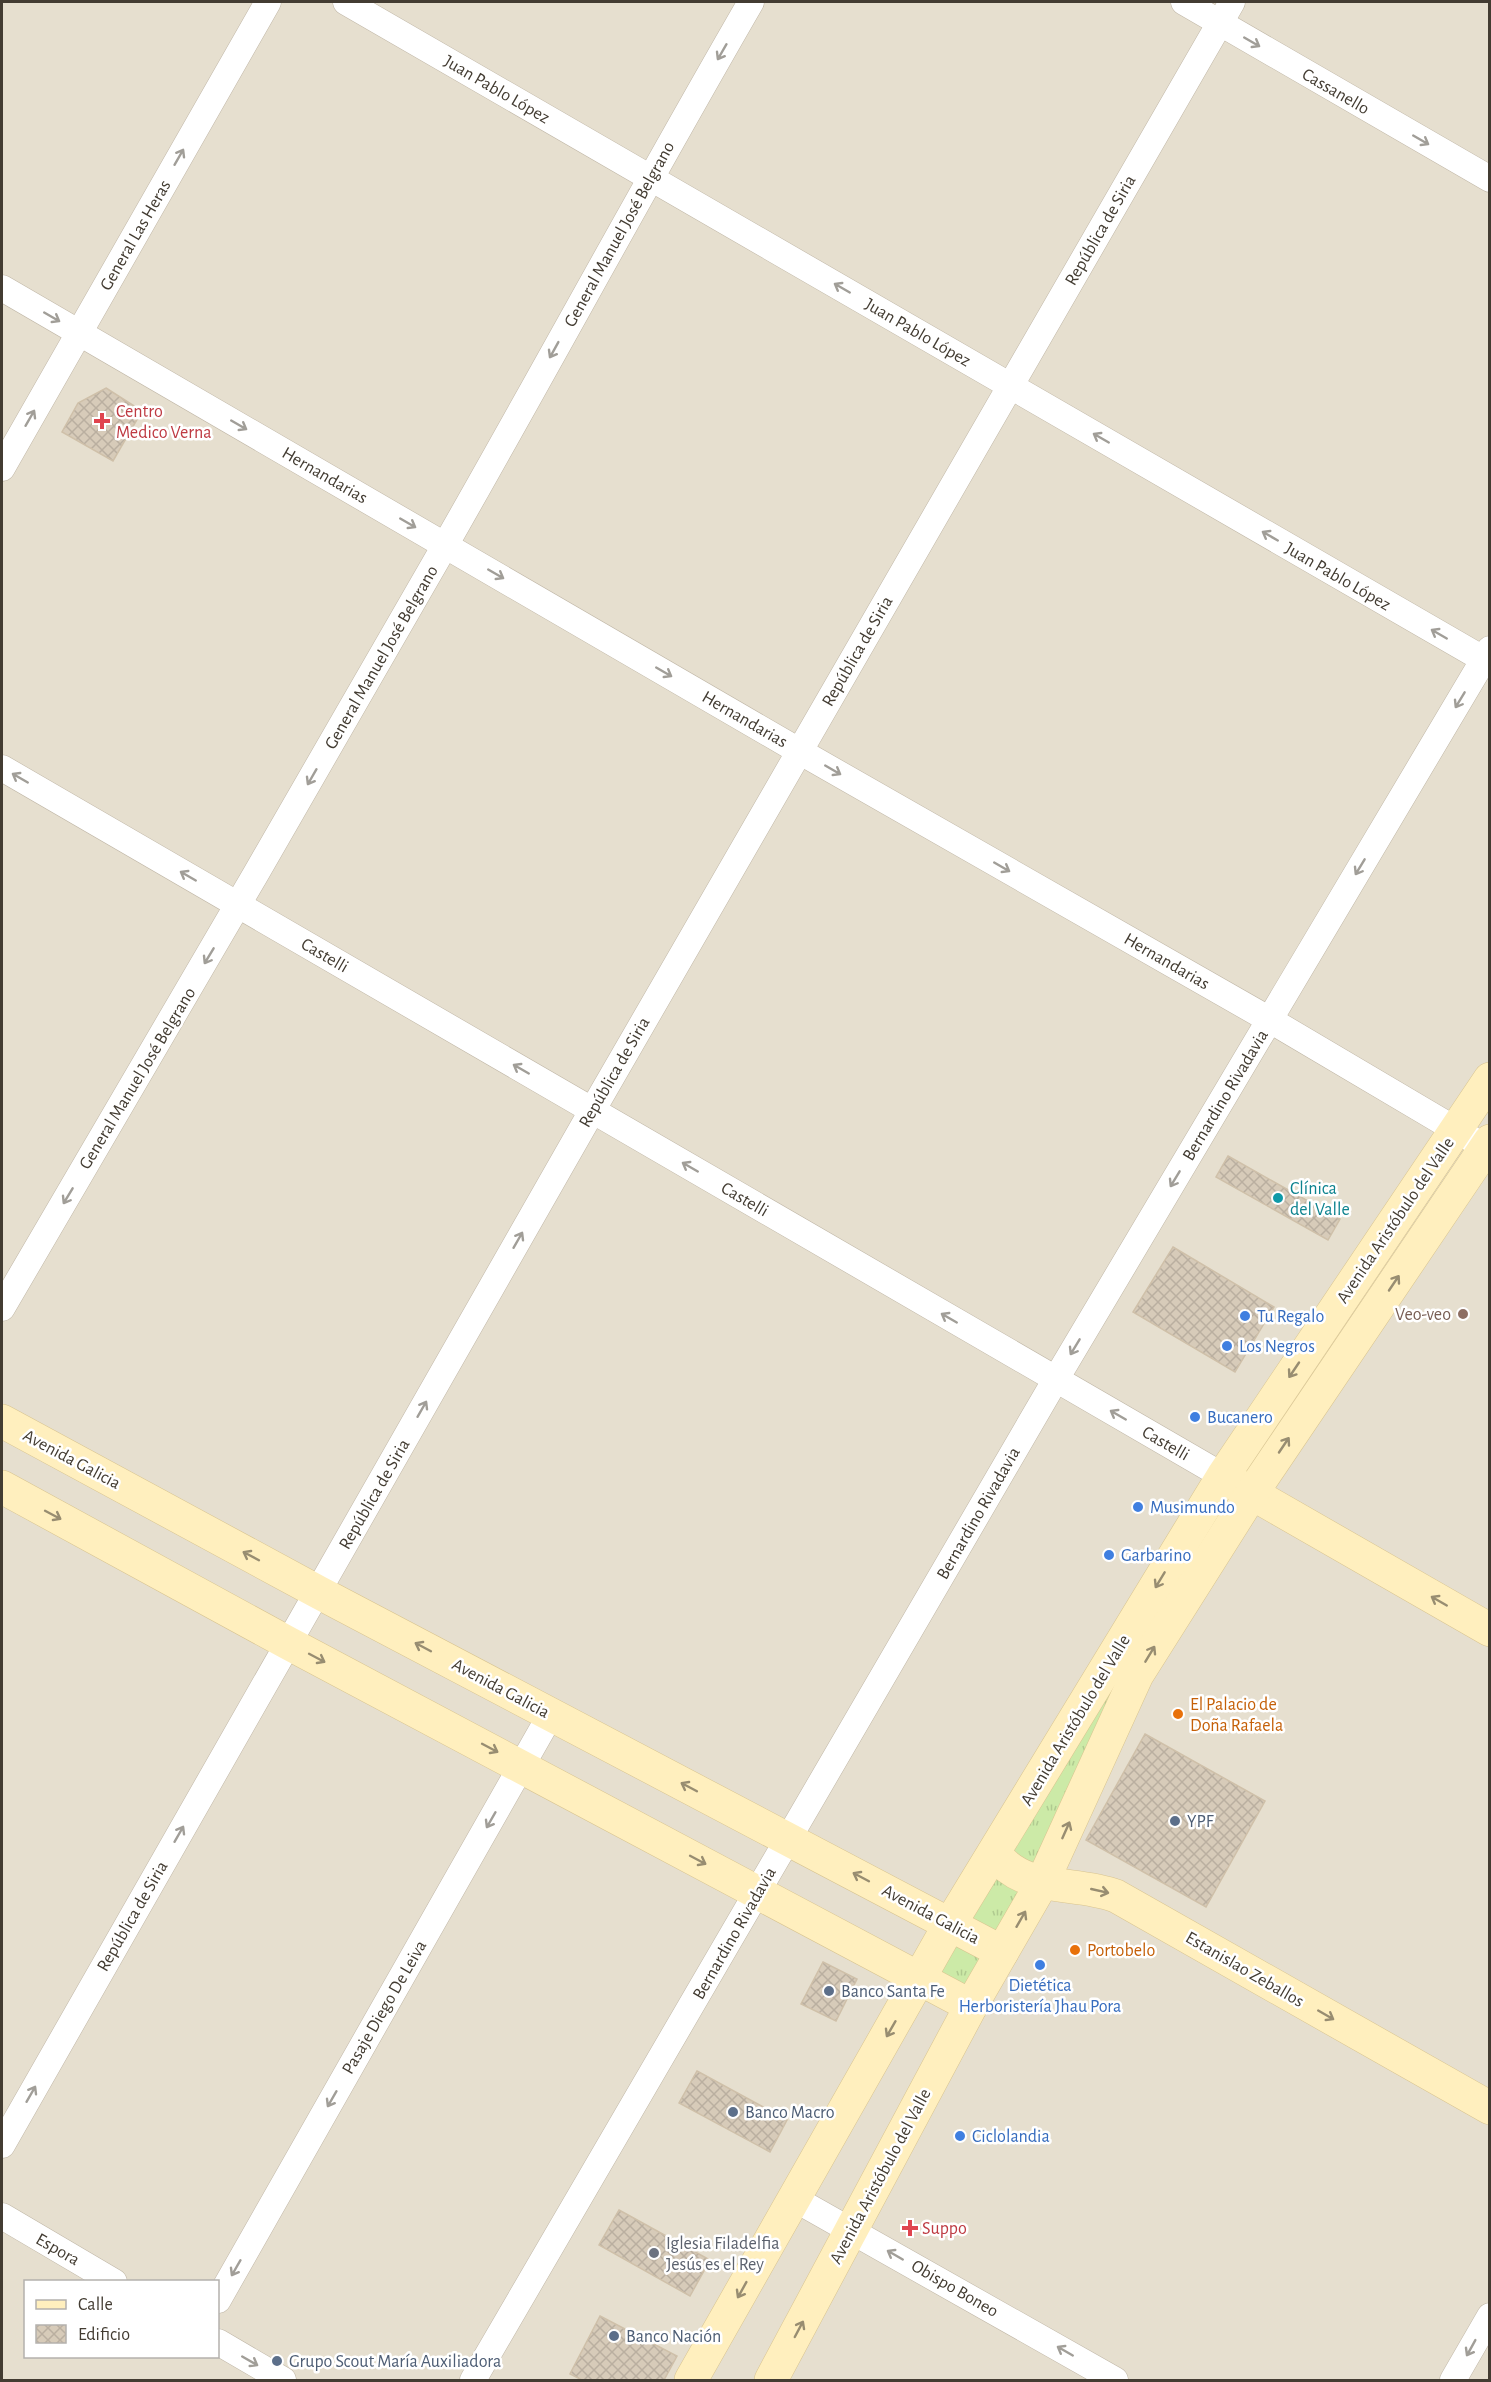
<svg xmlns="http://www.w3.org/2000/svg" width="1491" height="2382" font-family="'Alegreya Sans',sans-serif">
<style>
.residential{fill:#e6dfcf;fill-rule:evenodd}
.grass{fill:url(#grass-tufts)}
.building{fill:url(#building-cross-hatch);stroke:#cfc0a9;stroke-width:1.5}
.lines{fill:none;stroke-linecap:round;stroke-linejoin:round}
.street-casing{stroke:#c0b7a7;stroke-width:27}
.secondary-casing{stroke:#d8c490;stroke-width:34}
.street{stroke:#fff;stroke-width:26}
.secondary{stroke:#ffefbe;stroke-width:33}
.oneway{stroke:#a19e98}
.oneway2{stroke:#988d71}
.health-dot{fill:#e0444e;stroke:#fff;stroke-width:2}
.culture-dot{fill:#0f9aa8;stroke:#fff;stroke-width:2}
.education-dot{fill:#8d6e63;stroke:#fff;stroke-width:2}
.shop-dot{fill:#3f7fe0;stroke:#fff;stroke-width:2}
.food-dot{fill:#e8710a;stroke:#fff;stroke-width:2}
.service-dot{fill:#5c6f8a;stroke:#fff;stroke-width:2}
.worship-dot{fill:#6b7280;stroke:#fff;stroke-width:2}
.labels{text-anchor:middle;stroke-width:5;stroke-linejoin:round;paint-order:stroke}
.street-label{font-size:18px;fill:#433c32;stroke:#fff}
.health-label{font-size:18px;fill:#be3a42;stroke:#fff;text-anchor:start}
.culture-label{font-size:18px;fill:#0d838f;stroke:#fff;text-anchor:start}
.education-label{font-size:18px;fill:#785e54;stroke:#fff;text-anchor:end}
.shop-label{font-size:18px;fill:#366cbe;stroke:#fff;text-anchor:start}
.food-label{font-size:18px;fill:#c56008;stroke:#fff;text-anchor:start}
.service-label{font-size:18px;fill:#4e5e75;stroke:#fff;text-anchor:start}
.worship-label{font-size:18px;fill:#5b616d;stroke:#fff;text-anchor:start}
</style>
<defs>
<pattern id="grass-tufts" width="24" height="20" patternUnits="userSpaceOnUse" patternTransform="scale(1.5)"><rect width="24" height="20" fill="#cceaa7"/><path d="M3 7l-1-3M5 7V3M7 7l1-3M15 17l-1-3M17 17v-4M19 17l1-3" fill="none" stroke="#b0ca90"/></pattern>
<pattern id="building-cross-hatch" width="8" height="8" patternUnits="userSpaceOnUse" patternTransform="scale(1.5)"><rect width="8" height="8" fill="#d7cbb9"/><path d="M0 0l8 8M0 8l8-8" fill="none" stroke="#baafa0"/></pattern>
</defs>
<rect width="100%" height="100%" fill="#f2ede1"/>
<path class="residential" d="M 2,2 L 1489,2 L 1489,2380 L 2,2380 ZM 26,2282 L 218,2282 L 218,2356 L 26,2356 Z"/>
<g class="grass">
<polygon points="1137,1647 1034,1864 1014,1854 1012,1842"/>
<polygon points="994,1873 1025,1891 999,1936 967,1918"/>
<polygon points="955,1940 984,1956 978,1980 956,1987 939,1970"/>
</g>
<g class="building">
<polygon points="106,388 142,411 113,461 62,432 78,403"/>
<polygon points="1228,1156 1340,1219 1328,1240 1216,1177"/>
<polygon points="1173,1247 1274,1307 1235,1372 1133,1312"/>
<polygon points="1145,1734 1265,1801 1206,1907 1086,1840"/>
<polygon points="823,1962 857,1979 836,2021 801,2004"/>
<polygon points="697,2071 787,2120 770,2152 679,2103"/>
<polygon points="619,2210 710,2260 690,2296 599,2245"/>
<polygon points="600,2316 677,2356 664,2380 582,2380 570,2374"/>
</g>
<g class="lines">
<g class="street-casing">
<g id="street">
<polyline points="346,2 1490,663"/>
<polyline points="1184,2 1490,179"/>
<polyline points="2,288 799,751 1270,1020 1490,1150"/>
<polyline points="2,468 268,2"/>
<polyline points="2,768 1223,1476"/>
<path d="M 2,1308 C 150,1056 298,803 443,549 C 547,367 646,183 751,2"/>
<polyline points="2,2145 592,1111 1232,2"/>
<polyline points="793,2198 1115,2380"/>
<polyline points="2,2216 114,2282"/>
<polyline points="218,2300 551,1714"/>
<polyline points="218,2342 283,2380"/>
<polyline points="473,2380 1056,1379 1490,649"/>
<polyline points="1453,2380 1490,2316"/>
</g>
</g>
<g class="secondary-casing">
<g id="secondary">
<polyline points="2,1421 318,1592 1002,1952"/>
<polyline points="1232,1482 1490,1630"/>
<polyline points="2,1487 288,1643 971,2006"/>
<path d="M 994,1853 C 1025,1894 1073,1880 1116,1896 L 1490,2108"/>
<polyline points="691,2380 950,1924 1223,1476 1490,1079"/>
<polyline points="771,2380 971,2006 1042,1883 1137,1675 1252,1493 1490,1141"/>
</g>
</g>
<use href="#street" class="street"/>
<use href="#secondary" class="secondary"/>
</g>
<defs><path id="oneway-shaft" d="M-6 0H5M1.5-3L5.5 0L1.5 3" fill="none" stroke-width="1.6" stroke-linecap="round" stroke-linejoin="round" transform="scale(1.5)"/></defs>
<g class="oneway">
<use href="#oneway-shaft" transform="translate(1252 42) rotate(30)"/>
<use href="#oneway-shaft" transform="translate(722 52) rotate(120)"/>
<use href="#oneway-shaft" transform="translate(1421 140) rotate(30)"/>
<use href="#oneway-shaft" transform="translate(179 157) rotate(-60)"/>
<use href="#oneway-shaft" transform="translate(842 288) rotate(-150)"/>
<use href="#oneway-shaft" transform="translate(52 317) rotate(30)"/>
<use href="#oneway-shaft" transform="translate(554 350) rotate(119)"/>
<use href="#oneway-shaft" transform="translate(30 418) rotate(-60)"/>
<use href="#oneway-shaft" transform="translate(239 425) rotate(30)"/>
<use href="#oneway-shaft" transform="translate(1101 438) rotate(-150)"/>
<use href="#oneway-shaft" transform="translate(408 523) rotate(30)"/>
<use href="#oneway-shaft" transform="translate(1270 536) rotate(-150)"/>
<use href="#oneway-shaft" transform="translate(496 574) rotate(30)"/>
<use href="#oneway-shaft" transform="translate(1439 634) rotate(-150)"/>
<use href="#oneway-shaft" transform="translate(664 672) rotate(30)"/>
<use href="#oneway-shaft" transform="translate(1460 700) rotate(121)"/>
<use href="#oneway-shaft" transform="translate(833 770) rotate(30)"/>
<use href="#oneway-shaft" transform="translate(312 777) rotate(120)"/>
<use href="#oneway-shaft" transform="translate(20 778) rotate(-150)"/>
<use href="#oneway-shaft" transform="translate(1002 867) rotate(30)"/>
<use href="#oneway-shaft" transform="translate(1360 867) rotate(121)"/>
<use href="#oneway-shaft" transform="translate(188 876) rotate(-150)"/>
<use href="#oneway-shaft" transform="translate(209 956) rotate(121)"/>
<use href="#oneway-shaft" transform="translate(521 1069) rotate(-150)"/>
<use href="#oneway-shaft" transform="translate(690 1167) rotate(-150)"/>
<use href="#oneway-shaft" transform="translate(1175 1179) rotate(121)"/>
<use href="#oneway-shaft" transform="translate(68 1196) rotate(121)"/>
<use href="#oneway-shaft" transform="translate(518 1240) rotate(-60)"/>
<use href="#oneway-shaft" transform="translate(949 1318) rotate(-150)"/>
<use href="#oneway-shaft" transform="translate(1075 1347) rotate(121)"/>
<use href="#oneway-shaft" transform="translate(422 1409) rotate(-60)"/>
<use href="#oneway-shaft" transform="translate(1118 1415) rotate(-150)"/>
<use href="#oneway-shaft" transform="translate(491 1820) rotate(120)"/>
<use href="#oneway-shaft" transform="translate(179 1834) rotate(-60)"/>
<use href="#oneway-shaft" transform="translate(31 2094) rotate(-60)"/>
<use href="#oneway-shaft" transform="translate(332 2099) rotate(120)"/>
<use href="#oneway-shaft" transform="translate(895 2255) rotate(-150)"/>
<use href="#oneway-shaft" transform="translate(236 2268) rotate(120)"/>
<use href="#oneway-shaft" transform="translate(1471 2348) rotate(119)"/>
<use href="#oneway-shaft" transform="translate(1065 2351) rotate(-150)"/>
<use href="#oneway-shaft" transform="translate(250 2361) rotate(30)"/>
</g>
<g class="oneway2">
<use href="#oneway-shaft" transform="translate(1394 1283) rotate(-56)"/>
<use href="#oneway-shaft" transform="translate(1294 1370) rotate(124)"/>
<use href="#oneway-shaft" transform="translate(1284 1445) rotate(-56)"/>
<use href="#oneway-shaft" transform="translate(53 1515) rotate(28)"/>
<use href="#oneway-shaft" transform="translate(251 1556) rotate(-152)"/>
<use href="#oneway-shaft" transform="translate(1160 1580) rotate(121)"/>
<use href="#oneway-shaft" transform="translate(1439 1601) rotate(-150)"/>
<use href="#oneway-shaft" transform="translate(423 1647) rotate(-152)"/>
<use href="#oneway-shaft" transform="translate(1150 1654) rotate(-59)"/>
<use href="#oneway-shaft" transform="translate(317 1658) rotate(28)"/>
<use href="#oneway-shaft" transform="translate(490 1748) rotate(28)"/>
<use href="#oneway-shaft" transform="translate(689 1787) rotate(-152)"/>
<use href="#oneway-shaft" transform="translate(1066 1830) rotate(-66)"/>
<use href="#oneway-shaft" transform="translate(698 1860) rotate(28)"/>
<use href="#oneway-shaft" transform="translate(861 1877) rotate(-152)"/>
<use href="#oneway-shaft" transform="translate(1100 1891) rotate(13)"/>
<use href="#oneway-shaft" transform="translate(1021 1919) rotate(-60)"/>
<use href="#oneway-shaft" transform="translate(1326 2015) rotate(30)"/>
<use href="#oneway-shaft" transform="translate(891 2029) rotate(120)"/>
<use href="#oneway-shaft" transform="translate(742 2290) rotate(119)"/>
<use href="#oneway-shaft" transform="translate(799 2329) rotate(-62)"/>
</g>
<g class="health-dot">
<path d="M99 412h6v6h6v6h-6v6h-6v-6h-6v-6h6z"/>
<path d="M907 2219h6v6h6v6h-6v6h-6v-6h-6v-6h6z"/>
</g>
<circle class="culture-dot" cx="1278" cy="1198" r="6"/>
<circle class="education-dot" cx="1463" cy="1314" r="6"/>
<g class="shop-dot">
<circle cx="1245" cy="1316" r="6"/>
<circle cx="1227" cy="1346" r="6"/>
<circle cx="1195" cy="1417" r="6"/>
<circle cx="1138" cy="1507" r="6"/>
<circle cx="1109" cy="1555" r="6"/>
<circle cx="1040" cy="1965" r="6"/>
<circle cx="960" cy="2136" r="6"/>
</g>
<g class="food-dot">
<circle cx="1178" cy="1714" r="6"/>
<circle cx="1075" cy="1950" r="6"/>
</g>
<g class="service-dot">
<circle cx="1175" cy="1821" r="6"/>
<circle cx="829" cy="1991" r="6"/>
<circle cx="733" cy="2112" r="6"/>
<circle cx="614" cy="2336" r="6"/>
<circle cx="277" cy="2361" r="6"/>
</g>
<circle class="worship-dot" cx="654" cy="2253" r="6"/>
<g class="labels">
<g class="street-label">
<text transform="translate(497 89) rotate(30)" y="6">Juan Pablo López</text>
<text transform="translate(1336 91) rotate(30)" y="6">Cassanello</text>
<text transform="translate(1100 230) rotate(-60)" y="6">República de Siria</text>
<text transform="translate(619 234) rotate(-61)" y="6">General Manuel José Belgrano</text>
<text transform="translate(135 235) rotate(-60)" y="6">General Las Heras</text>
<text transform="translate(918 332) rotate(30)" y="6">Juan Pablo López</text>
<text transform="translate(325 475) rotate(30)" y="6">Hernandarias</text>
<text transform="translate(1338 576) rotate(30)" y="6">Juan Pablo López</text>
<text transform="translate(857 651) rotate(-60)" y="6">República de Siria</text>
<text transform="translate(381 657) rotate(-60)" y="6">General Manuel José Belgrano</text>
<text transform="translate(745 719) rotate(30)" y="6">Hernandarias</text>
<text transform="translate(325 955) rotate(30)" y="6">Castelli</text>
<text transform="translate(1167 961) rotate(30)" y="6">Hernandarias</text>
<text transform="translate(614 1072) rotate(-60)" y="6">República de Siria</text>
<text transform="translate(137 1078) rotate(-59)" y="6">General Manuel José Belgrano</text>
<text transform="translate(1225 1095) rotate(-59)" y="6">Bernardino Rivadavia</text>
<text transform="translate(745 1199) rotate(30)" y="6">Castelli</text>
<text transform="translate(1395 1220) rotate(-56)" y="6">Avenida Aristóbulo del Valle</text>
<text transform="translate(1166 1443) rotate(30)" y="6">Castelli</text>
<text transform="translate(72 1459) rotate(28)" y="6">Avenida Galicia</text>
<text transform="translate(374 1494) rotate(-60)" y="6">República de Siria</text>
<text transform="translate(978 1513) rotate(-60)" y="6">Bernardino Rivadavia</text>
<text transform="translate(501 1688) rotate(28)" y="6">Avenida Galicia</text>
<text transform="translate(1075 1720) rotate(-59)" y="6">Avenida Aristóbulo del Valle</text>
<text transform="translate(931 1914) rotate(28)" y="6">Avenida Galicia</text>
<text transform="translate(132 1916) rotate(-60)" y="6">República de Siria</text>
<text transform="translate(734 1933) rotate(-60)" y="6">Bernardino Rivadavia</text>
<text transform="translate(1245 1969) rotate(30)" y="6">Estanislao Zeballos</text>
<text transform="translate(384 2007) rotate(-60)" y="6">Pasaje Diego De Leiva</text>
<text transform="translate(880 2176) rotate(-62)" y="6">Avenida Aristóbulo del Valle</text>
<text transform="translate(58 2249) rotate(30)" y="6">Espora</text>
<text transform="translate(955 2288) rotate(30)" y="6">Obispo Boneo</text>
</g>
<g class="health-label">
<text x="116" y="417">Centro<tspan x="116" dy="21">Medico Verna</tspan></text>
<text x="922" y="2234">Suppo</text>
</g>
<g class="culture-label">
<text x="1290" y="1194">Clínica<tspan x="1290" dy="21">del Valle</tspan></text>
</g>
<g class="education-label">
<text x="1451" y="1320">Veo-veo</text>
</g>
<g class="shop-label">
<text x="1257" y="1322">Tu Regalo</text>
<text x="1239" y="1352">Los Negros</text>
<text x="1207" y="1423">Bucanero</text>
<text x="1150" y="1513">Musimundo</text>
<text x="1121" y="1561">Garbarino</text>
<text x="1040" y="1991" text-anchor="middle">Dietética<tspan x="1040" dy="21">Herboristería Jhau Pora</tspan></text>
<text x="972" y="2142">Ciclolandia</text>
</g>
<g class="food-label">
<text x="1190" y="1710">El Palacio de<tspan x="1190" dy="21">Doña Rafaela</tspan></text>
<text x="1087" y="1956">Portobelo</text>
</g>
<g class="service-label">
<text x="1187" y="1827">YPF</text>
<text x="841" y="1997">Banco Santa Fe</text>
<text x="745" y="2118">Banco Macro</text>
<text x="626" y="2342">Banco Nación</text>
<text x="289" y="2367">Grupo Scout María Auxiliadora</text>
</g>
<g class="worship-label">
<text x="666" y="2249">Iglesia Filadelfia<tspan x="666" dy="21">Jesús es el Rey</tspan></text>
</g>
</g>
<rect width="1491" height="2382" fill="none" stroke="#433c32" stroke-width="6"/>
<rect x="24" y="2280" width="195" height="78" fill="#ffffff" stroke="#b4b1ad" stroke-width="1.5"/>
<rect x="36" y="2300" width="30" height="9" fill="#ffefbe" stroke="#b4b1ad" stroke-width="1.5"/>
<text x="78" y="2310" font-size="18" fill="#433c32">Calle</text>
<rect x="36" y="2325" width="30" height="18" fill="url(#building-cross-hatch)" stroke="#b4b1ad" stroke-width="1.5"/>
<text x="78" y="2340" font-size="18" fill="#433c32">Edificio</text>
</svg>
